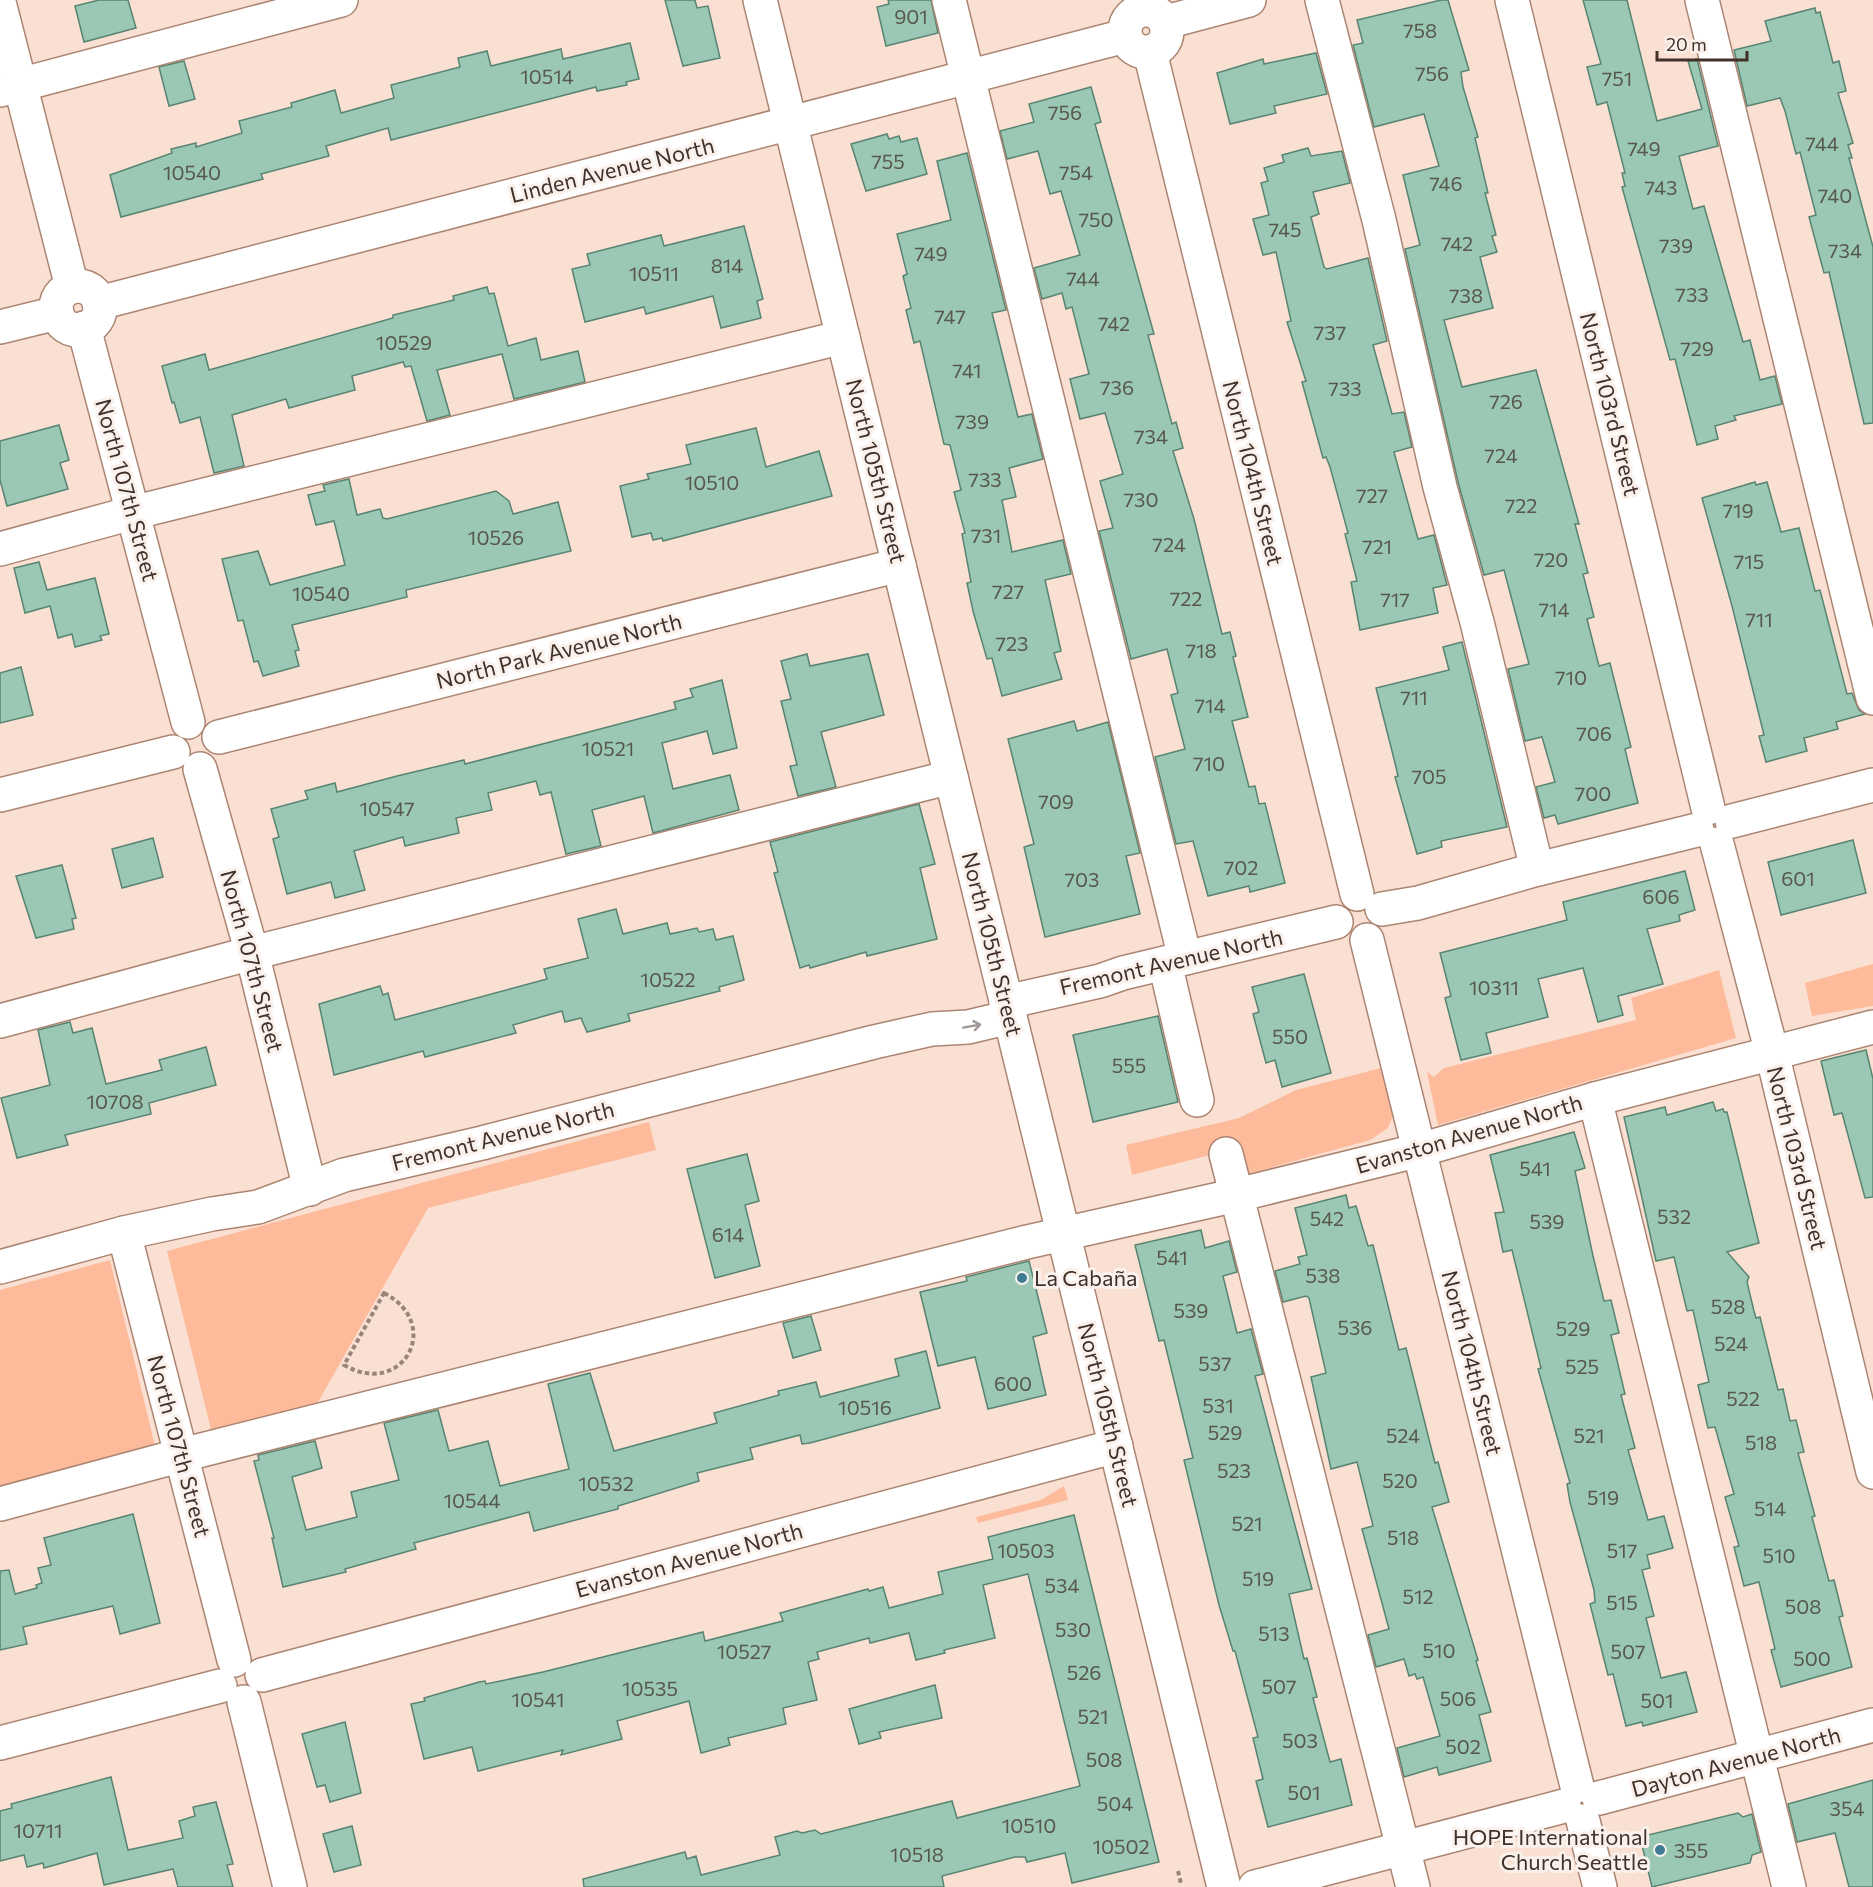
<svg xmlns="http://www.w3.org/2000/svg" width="1873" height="1887" font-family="Commissioner,sans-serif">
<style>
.green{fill:#febb9b}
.building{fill:#9ac8b4;stroke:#588472;stroke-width:1.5}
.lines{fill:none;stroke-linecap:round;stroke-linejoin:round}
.minor-casing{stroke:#ac8571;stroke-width:36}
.major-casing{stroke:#ac8571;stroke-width:36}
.path{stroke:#998479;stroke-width:4;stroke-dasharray:4.5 3;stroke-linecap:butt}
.minor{stroke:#fff;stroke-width:33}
.major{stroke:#fff;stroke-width:33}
.oneway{stroke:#a09894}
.poi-dot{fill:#407b93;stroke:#faf1ed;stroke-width:2}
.labels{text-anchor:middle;stroke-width:6;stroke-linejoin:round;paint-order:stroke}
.number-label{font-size:20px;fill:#58574c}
.street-label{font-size:22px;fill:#423129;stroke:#faf1ed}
.poi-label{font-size:22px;fill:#423129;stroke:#faf1ed;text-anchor:start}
</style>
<rect width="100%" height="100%" fill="#fae0d3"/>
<g class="green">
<polygon points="1873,964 1873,1006 1812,1016 1805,983"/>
<polygon points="1719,970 1736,1038 1438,1125 1427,1072 1434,1077 1444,1068 1636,1020 1631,998"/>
<polygon points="1381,1068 1394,1113 1388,1128 1370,1140 1244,1175 1237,1148 1132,1175 1126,1145 1239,1118 1296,1090"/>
<polygon points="649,1122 656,1150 428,1208 313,1411 213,1438 167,1251"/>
<polygon points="110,1260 157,1454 0,1495 0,1290"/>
<polygon points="1064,1486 1068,1500 978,1523 976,1517 1041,1500"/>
</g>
<g class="building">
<polygon points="99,0 128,0 136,28 84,42 75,6"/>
<polygon points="665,0 695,0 697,8 708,6 720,58 683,66"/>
<polygon points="888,0 931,0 938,33 886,46 877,7 889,4"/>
<polygon points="1441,0 1448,0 1469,70 1461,72 1463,87 1478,137 1475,138 1488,193 1485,193 1496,235 1492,236 1497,252 1480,257 1493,308 1444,320 1462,387 1536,370 1579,524 1575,524 1588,573 1583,574 1594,617 1587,619 1599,666 1610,663 1631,747 1625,749 1638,803 1558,824 1555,815 1544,818 1536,787 1555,782 1542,737 1525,741 1508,669 1529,664 1504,570 1484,575 1458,482 1405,249 1420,245 1403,175 1439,166 1424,114 1374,127 1353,45 1363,43 1357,20"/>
<polygon points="1583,0 1627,0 1657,121 1702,109 1688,61 1697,59 1718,146 1679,156 1693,209 1704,206 1743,342 1750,340 1760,380 1775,376 1782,404 1734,416 1736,420 1715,426 1718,439 1697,445 1675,359 1670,360 1622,187 1625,186 1622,173 1625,173 1607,102 1597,105 1587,67 1601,64"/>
<polygon points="1815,8 1816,13 1820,12 1833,63 1839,61 1846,91 1838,93 1853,143 1848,145 1852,158 1849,158 1873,247 1873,423 1864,424 1829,272 1824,273 1809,217 1816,215 1800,152 1796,154 1785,111 1780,98 1747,106 1734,50 1771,41 1765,21"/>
<polygon points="630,43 639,79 626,82 627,85 597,91 596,87 391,140 388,128 326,146 329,156 261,174 263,179 121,217 110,175 172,153 171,149 196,143 196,147 242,133 239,121 292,107 291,103 335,90 341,113 394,98 391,85 460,67 458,58 487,51 491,66 561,49 563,59"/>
<polygon points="1316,53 1327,94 1274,106 1276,113 1230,124 1217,73 1263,59 1264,64"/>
<polygon points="184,61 195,99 169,106 159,67"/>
<polygon points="1091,87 1101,122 1095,124 1154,334 1148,335 1172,424 1176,422 1183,448 1173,451 1194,519 1222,634 1230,632 1236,656 1233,657 1248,717 1232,721 1249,787 1255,786 1259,804 1265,803 1285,883 1250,892 1249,886 1208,896 1193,841 1176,844 1155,757 1185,749 1171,695 1178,693 1167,649 1131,659 1099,531 1113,528 1100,481 1123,474 1105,413 1080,419 1070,379 1089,374 1072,307 1066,309 1062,293 1042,299 1034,268 1080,255 1061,191 1050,194 1038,151 1007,159 1000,131 1034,122 1029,104"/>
<polygon points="887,134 889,139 899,136 901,142 917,138 927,174 866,191 851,144"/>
<polygon points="1308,148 1311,156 1342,151 1350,183 1313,192 1319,214 1311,217 1324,267 1327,269 1368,258 1387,341 1373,345 1392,414 1404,412 1412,447 1394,452 1418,539 1434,535 1447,585 1433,588 1438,613 1360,630 1351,582 1357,581 1345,534 1348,533 1330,467 1326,457 1323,458 1302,382 1306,381 1287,322 1291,321 1276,252 1263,255 1253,219 1269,215 1261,183 1268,181 1264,168 1284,162 1282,155"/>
<polygon points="967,153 1006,310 992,313 1018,417 1032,414 1043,459 1009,468 1016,497 1002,500 1012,552 1063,540 1071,574 1045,580 1061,651 1054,653 1062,679 1002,696 992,658 987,659 973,611 967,583 971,582 962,534 965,533 954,492 961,490 950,445 944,444 920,341 914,343 906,310 911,308 903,276 907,274 897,234 951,220 937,161"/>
<polygon points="744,226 763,299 757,301 761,318 721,328 713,296 646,314 644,307 585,322 572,269 590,265 587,254 661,235 664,246"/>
<polygon points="487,287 489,294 494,293 508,346 536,338 541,360 578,351 585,382 514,399 502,354 437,370 450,415 427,421 411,366 405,367 403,362 352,376 355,390 289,408 286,399 232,415 244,466 214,473 200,417 180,423 174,402 172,403 162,366 205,354 209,370 393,318 393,315 454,300 453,296"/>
<polygon points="59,425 69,460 60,463 68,489 7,506 0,480 0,441"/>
<polygon points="756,428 766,467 819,451 832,496 663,541 662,538 653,540 651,533 632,537 620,486 649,479 647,474 691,464 686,445"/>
<polygon points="349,479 357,515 380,509 383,518 387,519 496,491 509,501 513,514 558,502 571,551 406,590 407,597 292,625 299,650 295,651 299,666 263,676 258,661 254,662 243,620 238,621 222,559 258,551 270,585 345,565 334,521 316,525 308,495 325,491 323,485"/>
<polygon points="1755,482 1756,485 1767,482 1781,532 1799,528 1815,591 1820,590 1847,694 1852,693 1859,710 1865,714 1836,722 1838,729 1804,738 1807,751 1766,762 1759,736 1764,735 1732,606 1702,498"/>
<polygon points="39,562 47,590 95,578 109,634 100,636 102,640 75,647 72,634 58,638 50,606 25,613 14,568"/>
<polygon points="1462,642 1507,827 1441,841 1442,847 1417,854 1395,777 1398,776 1395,763 1376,688 1449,670 1443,647"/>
<polygon points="807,654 810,666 868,654 884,715 821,732 836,787 798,796 790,766 797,765 781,701 791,699 781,661"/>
<polygon points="21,667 33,715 0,723 0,673"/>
<polygon points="722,680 737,748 713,754 707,731 662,743 673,789 730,775 739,810 653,833 644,796 592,810 601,846 566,854 551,792 540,795 536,781 488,793 492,810 456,818 459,833 405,846 403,837 354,851 365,890 335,898 331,882 287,894 273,839 279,837 271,809 308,799 305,791 335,783 337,792 397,776 464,760 465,764 585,733 676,709 674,702 693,697 690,689"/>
<polygon points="1074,721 1077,731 1108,722 1140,853 1126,856 1140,914 1045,937 1024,847 1034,844 1008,739"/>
<polygon points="919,804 935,864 920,868 937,939 867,956 866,952 810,968 809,965 800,968 774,873 778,872 770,842"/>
<polygon points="153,838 163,877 122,888 112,849"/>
<polygon points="1853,840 1866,893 1781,915 1768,862"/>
<polygon points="62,865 76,918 72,919 74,929 36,938 16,876"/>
<polygon points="1685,871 1695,910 1679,915 1680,921 1647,929 1663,984 1618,996 1623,1015 1598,1022 1583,968 1538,979 1548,1017 1486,1033 1491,1053 1461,1060 1445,998 1451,996 1440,953 1567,920 1563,902"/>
<polygon points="616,909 623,934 667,923 670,934 697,928 699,932 713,929 716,940 733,936 744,980 719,987 720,991 628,1014 630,1021 587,1032 581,1018 565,1022 562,1011 513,1025 516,1033 425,1057 423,1051 334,1075 319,1004 380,986 383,995 388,993 395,1020 547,979 544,969 588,958 578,919"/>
<polygon points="1304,974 1331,1073 1282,1087 1275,1060 1266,1063 1253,1014 1259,1012 1252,987"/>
<polygon points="1158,1016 1178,1102 1093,1122 1073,1035"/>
<polygon points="70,1022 73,1033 92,1028 106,1084 162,1070 159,1060 206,1047 216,1085 149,1103 151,1114 65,1135 68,1145 17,1158 1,1098 50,1085 38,1030"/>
<polygon points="1866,1050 1873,1079 1873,1197 1865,1198 1842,1113 1834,1115 1821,1061"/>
<polygon points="1713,1102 1716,1111 1723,1109 1724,1112 1727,1112 1759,1243 1727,1252 1749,1277 1747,1282 1754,1311 1756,1318 1760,1317 1778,1390 1783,1389 1790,1421 1796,1420 1804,1452 1798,1453 1815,1516 1812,1517 1829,1581 1834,1580 1843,1616 1839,1617 1852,1667 1781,1687 1771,1650 1775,1649 1759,1582 1744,1586 1734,1547 1739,1546 1725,1497 1734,1494 1715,1427 1708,1428 1698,1385 1709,1382 1693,1310 1687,1311 1674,1257 1656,1261 1624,1117 1665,1107 1667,1115"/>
<polygon points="1574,1132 1585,1168 1575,1171 1593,1256 1604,1301 1611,1300 1619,1333 1611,1335 1625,1394 1621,1395 1635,1448 1628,1450 1648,1520 1664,1516 1673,1548 1647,1555 1650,1568 1642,1570 1654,1616 1646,1618 1661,1678 1686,1672 1697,1712 1643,1726 1642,1722 1626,1726 1613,1674 1608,1675 1590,1604 1595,1602 1594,1590 1570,1502 1567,1484 1570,1483 1538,1369 1541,1368 1512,1250 1503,1252 1495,1213 1504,1212 1490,1155"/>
<polygon points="747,1154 759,1201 745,1205 760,1266 715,1278 687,1169"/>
<polygon points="1346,1195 1349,1208 1356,1206 1368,1246 1373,1245 1399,1350 1406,1348 1435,1463 1438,1462 1449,1502 1432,1507 1478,1660 1476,1661 1491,1712 1479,1715 1491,1761 1439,1775 1437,1767 1404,1777 1397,1748 1440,1736 1423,1677 1417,1679 1415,1674 1409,1676 1404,1659 1376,1667 1368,1635 1389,1629 1362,1529 1373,1526 1357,1462 1331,1469 1311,1377 1326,1373 1309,1298 1306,1296 1283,1302 1275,1271 1300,1264 1298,1257 1307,1255 1295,1208"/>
<polygon points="1201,1230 1205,1248 1229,1241 1237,1272 1223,1276 1237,1333 1251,1329 1263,1374 1255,1376 1312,1589 1289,1594 1304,1659 1307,1658 1317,1697 1313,1698 1330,1762 1341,1759 1352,1805 1268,1827 1256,1781 1263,1779 1253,1738 1258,1737 1235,1651 1233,1651 1219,1605 1184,1460 1193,1458 1164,1340 1159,1341 1135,1245"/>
<polygon points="1029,1261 1047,1333 1033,1337 1046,1395 988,1409 975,1357 938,1366 920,1292 967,1281 966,1277"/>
<polygon points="811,1316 821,1350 793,1358 783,1323"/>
<polygon points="926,1351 940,1408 810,1443 802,1444 800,1435 750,1448 753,1459 697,1473 699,1481 618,1506 618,1509 534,1531 529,1512 414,1543 416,1549 345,1569 346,1572 283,1587 272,1538 274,1538 254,1461 259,1460 258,1455 315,1441 322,1468 292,1477 306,1530 357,1517 351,1492 399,1480 384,1423 438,1410 449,1451 488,1441 500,1486 569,1469 548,1384 590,1373 614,1451 717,1423 714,1413 779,1395 778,1391 816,1382 820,1397 899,1376 895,1359"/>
<polygon points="133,1514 160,1623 120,1634 113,1606 23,1627 27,1644 0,1650 0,1571 9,1570 15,1594 37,1588 36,1585 42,1583 38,1568 51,1565 44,1538"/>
<polygon points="1074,1515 1159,1862 1072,1883 1065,1853 1027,1862 1025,1857 1015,1857 942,1876 944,1887 584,1887 583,1879 685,1852 687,1859 696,1856 701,1875 780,1855 775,1837 797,1831 802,1833 815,1830 821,1834 952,1801 957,1818 1080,1786 1028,1574 983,1585 995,1638 944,1650 945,1653 916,1660 909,1633 870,1643 869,1638 817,1652 819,1659 808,1662 817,1700 783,1708 786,1724 728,1738 730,1745 701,1753 689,1701 617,1721 622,1739 561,1755 563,1750 478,1771 472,1747 424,1759 411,1704 425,1701 424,1698 479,1682 485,1681 486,1684 543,1672 703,1632 705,1641 783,1621 780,1613 868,1589 869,1591 883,1587 889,1608 943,1594 938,1572 993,1559 988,1537"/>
<polygon points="935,1685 942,1718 879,1732 881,1738 859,1744 849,1709"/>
<polygon points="345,1722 361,1793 330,1802 325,1785 317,1787 302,1734"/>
<polygon points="111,1777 128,1850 183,1838 179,1821 195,1816 193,1807 216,1802 233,1864 227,1865 233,1887 178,1887 173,1869 104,1885 97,1853 44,1868 43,1863 27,1867 24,1855 0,1861 0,1811 12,1808 11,1804"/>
<polygon points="1873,1780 1873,1887 1849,1887 1835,1833 1797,1842 1788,1804"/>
<polygon points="1738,1813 1743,1817 1752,1814 1761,1852 1752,1855 1750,1863 1652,1887 1640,1837"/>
<polygon points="352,1826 361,1865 334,1872 323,1834"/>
</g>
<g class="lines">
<g class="minor-casing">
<g id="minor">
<polyline points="949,0 1185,958"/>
<polyline points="1322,0 1379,220 1440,487 1477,622 1537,869"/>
<polyline points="1512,0 1708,808"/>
<polyline points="1702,0 1873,698"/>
<polyline points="0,6 72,287"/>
<circle cx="1146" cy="31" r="21"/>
<polyline points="1166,22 1249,0"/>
<polyline points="1150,52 1357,894"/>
<polyline points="0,90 341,0"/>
<circle cx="78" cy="308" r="22"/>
<polyline points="99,303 1125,36"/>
<polyline points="0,327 57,313"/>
<polyline points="84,328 188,722"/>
<polyline points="0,549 132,513 843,337"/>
<polyline points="219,737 899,565"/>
<polyline points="200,769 252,953 310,1189"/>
<polyline points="0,795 173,752"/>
<polyline points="1732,821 1873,785"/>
<polyline points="1717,844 1772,1053 1873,1472"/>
<polyline points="1382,909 1418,903 1534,870 1697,830"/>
<polyline points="1367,940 1577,1786"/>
<polyline points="1165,963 1197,1100"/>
<polyline points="1006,1002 1100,981 1123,973 1336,922"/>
<polyline points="0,1021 252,953 951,777"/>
<polyline points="1595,1099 1789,1887"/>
<polyline points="1226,1154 1413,1887"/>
<polyline points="124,1233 234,1660"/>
<polyline points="0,1267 124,1233 212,1214 258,1207 344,1175 482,1143 874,1042 932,1029 968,1027 1010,1017"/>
<polyline points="0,1504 182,1455 1027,1242 1237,1195 1420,1150 1595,1099 1873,1027"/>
<polyline points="262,1675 1116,1446"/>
<polyline points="244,1702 290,1887"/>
<polyline points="0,1743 220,1686"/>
<polyline points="1599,1798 1873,1725"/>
<polyline points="1583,1821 1600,1887"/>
<polyline points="1255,1887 1564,1806"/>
</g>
</g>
<g class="major-casing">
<polyline id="major" points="760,0 1224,1887"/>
</g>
<g class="path">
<path d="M 384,1293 C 444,1324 403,1399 344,1365 Z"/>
<polyline points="1178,1871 1181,1884"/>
</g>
<use href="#minor" class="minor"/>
<use href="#major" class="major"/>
</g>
<defs><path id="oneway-shaft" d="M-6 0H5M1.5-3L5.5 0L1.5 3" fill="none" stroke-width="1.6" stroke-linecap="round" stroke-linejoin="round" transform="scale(1.5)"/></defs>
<use class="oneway" href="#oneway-shaft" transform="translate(972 1026) rotate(-10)"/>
<g class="poi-dot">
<circle cx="1022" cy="1278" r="6"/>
<circle cx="1660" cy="1850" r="6"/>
</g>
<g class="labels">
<g class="number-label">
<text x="911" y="24">901</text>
<text x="1420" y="38">758</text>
<text x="1432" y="81">756</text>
<text x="547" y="84">10514</text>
<text x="1617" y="86">751</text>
<text x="1065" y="120">756</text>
<text x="1822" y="151">744</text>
<text x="1644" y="156">749</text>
<text x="888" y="169">755</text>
<text x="192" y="180">10540</text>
<text x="1076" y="180">754</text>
<text x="1446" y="191">746</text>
<text x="1661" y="195">743</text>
<text x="1835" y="203">740</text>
<text x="1096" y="227">750</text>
<text x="1285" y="237">745</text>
<text x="1457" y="251">742</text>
<text x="1676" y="253">739</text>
<text x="1845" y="258">734</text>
<text x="931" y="261">749</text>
<text x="727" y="273">814</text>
<text x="654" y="281">10511</text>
<text x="1083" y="286">744</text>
<text x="1692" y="302">733</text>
<text x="1466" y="303">738</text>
<text x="950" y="324">747</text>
<text x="1114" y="331">742</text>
<text x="1330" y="340">737</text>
<text x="404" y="350">10529</text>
<text x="1697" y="356">729</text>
<text x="967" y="378">741</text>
<text x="1117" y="395">736</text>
<text x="1345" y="396">733</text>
<text x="1506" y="409">726</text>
<text x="972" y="429">739</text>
<text x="1151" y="444">734</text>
<text x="1501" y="463">724</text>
<text x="985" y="487">733</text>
<text x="712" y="490">10510</text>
<text x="1372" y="503">727</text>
<text x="1141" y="507">730</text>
<text x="1521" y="513">722</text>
<text x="1738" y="518">719</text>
<text x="986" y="543">731</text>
<text x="496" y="545">10526</text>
<text x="1169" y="552">724</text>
<text x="1377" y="554">721</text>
<text x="1551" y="567">720</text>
<text x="1749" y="569">715</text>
<text x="1008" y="599">727</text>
<text x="321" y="601">10540</text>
<text x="1186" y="606">722</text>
<text x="1395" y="607">717</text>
<text x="1554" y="617">714</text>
<text x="1759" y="627">711</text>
<text x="1012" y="651">723</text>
<text x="1201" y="658">718</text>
<text x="1571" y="685">710</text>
<text x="1414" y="705">711</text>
<text x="1210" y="713">714</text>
<text x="1594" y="741">706</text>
<text x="608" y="756">10521</text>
<text x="1209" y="771">710</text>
<text x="1429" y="784">705</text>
<text x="1593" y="801">700</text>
<text x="1056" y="809">709</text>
<text x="387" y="816">10547</text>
<text x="1241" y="875">702</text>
<text x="1798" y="886">601</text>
<text x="1082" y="887">703</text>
<text x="1661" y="904">606</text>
<text x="668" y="987">10522</text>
<text x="1494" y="995">10311</text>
<text x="1290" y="1044">550</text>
<text x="1129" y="1073">555</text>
<text x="115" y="1109">10708</text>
<text x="1535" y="1176">541</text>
<text x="1674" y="1224">532</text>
<text x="1327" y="1226">542</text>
<text x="1547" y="1229">539</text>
<text x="728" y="1242">614</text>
<text x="1172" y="1265">541</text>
<text x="1323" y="1283">538</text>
<text x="1728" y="1314">528</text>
<text x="1191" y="1318">539</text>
<text x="1355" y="1335">536</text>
<text x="1573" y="1336">529</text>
<text x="1731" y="1351">524</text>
<text x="1215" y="1371">537</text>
<text x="1582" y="1374">525</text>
<text x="1013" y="1391">600</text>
<text x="1743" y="1406">522</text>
<text x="1218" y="1413">531</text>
<text x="865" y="1415">10516</text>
<text x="1225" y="1440">529</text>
<text x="1403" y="1443">524</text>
<text x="1589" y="1443">521</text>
<text x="1761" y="1450">518</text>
<text x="1234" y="1478">523</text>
<text x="1400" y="1488">520</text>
<text x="606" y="1491">10532</text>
<text x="1603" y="1505">519</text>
<text x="472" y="1508">10544</text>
<text x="1770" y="1516">514</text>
<text x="1247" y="1531">521</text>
<text x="1403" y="1545">518</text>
<text x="1026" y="1558">10503</text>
<text x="1622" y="1558">517</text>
<text x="1779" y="1563">510</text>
<text x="1258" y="1586">519</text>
<text x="1062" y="1593">534</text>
<text x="1418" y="1604">512</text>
<text x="1622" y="1610">515</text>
<text x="1803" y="1614">508</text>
<text x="1073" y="1637">530</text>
<text x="1274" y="1641">513</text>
<text x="1439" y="1658">510</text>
<text x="744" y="1659">10527</text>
<text x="1628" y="1659">507</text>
<text x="1812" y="1666">500</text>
<text x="1084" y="1680">526</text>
<text x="1279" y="1694">507</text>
<text x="650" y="1696">10535</text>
<text x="1458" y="1706">506</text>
<text x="538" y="1707">10541</text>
<text x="1657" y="1708">501</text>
<text x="1093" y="1724">521</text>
<text x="1300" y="1748">503</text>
<text x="1463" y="1754">502</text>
<text x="1104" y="1767">508</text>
<text x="1304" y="1800">501</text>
<text x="1115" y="1811">504</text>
<text x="1847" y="1816">354</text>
<text x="1029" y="1833">10510</text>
<text x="38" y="1838">10711</text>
<text x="1121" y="1854">10502</text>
<text x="1691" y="1858">355</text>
<text x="917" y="1862">10518</text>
</g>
<g class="street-label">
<text transform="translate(612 170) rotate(-14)" y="8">Linden Avenue North</text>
<text transform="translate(1610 404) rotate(76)" y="8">North 103rd Street</text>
<text transform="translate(876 471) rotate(76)" y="8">North 105th Street</text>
<text transform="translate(1253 473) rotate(76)" y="8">North 104th Street</text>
<text transform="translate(127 490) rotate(75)" y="8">North 107th Street</text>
<text transform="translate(559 651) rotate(-14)" y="8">North Park Avenue North</text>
<text transform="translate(992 944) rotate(76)" y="8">North 105th Street</text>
<text transform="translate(252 961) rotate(75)" y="8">North 107th Street</text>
<text transform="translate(1171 962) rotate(-13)" y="8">Fremont Avenue North</text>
<text transform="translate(1469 1134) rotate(-16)" y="8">Evanston Avenue North</text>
<text transform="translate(503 1136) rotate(-14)" y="8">Fremont Avenue North</text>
<text transform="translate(1797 1158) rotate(76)" y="8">North 103rd Street</text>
<text transform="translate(1472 1363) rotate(76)" y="8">North 104th Street</text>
<text transform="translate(1108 1415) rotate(76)" y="8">North 105th Street</text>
<text transform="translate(179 1446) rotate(75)" y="8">North 107th Street</text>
<text transform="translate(689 1560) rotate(-15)" y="8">Evanston Avenue North</text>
<text transform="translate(1736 1762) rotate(-15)" y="8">Dayton Avenue North</text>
</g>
<g class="poi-label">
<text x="1034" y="1286">La Cabaña</text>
<text x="1648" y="1845" text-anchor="end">HOPE International<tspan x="1648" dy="25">Church Seattle</tspan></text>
</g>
</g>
<path d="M1657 51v9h90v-9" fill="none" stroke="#423129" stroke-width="3"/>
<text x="1666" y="51" font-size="18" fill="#423129" stroke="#faf1ed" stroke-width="4.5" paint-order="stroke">20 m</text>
</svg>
